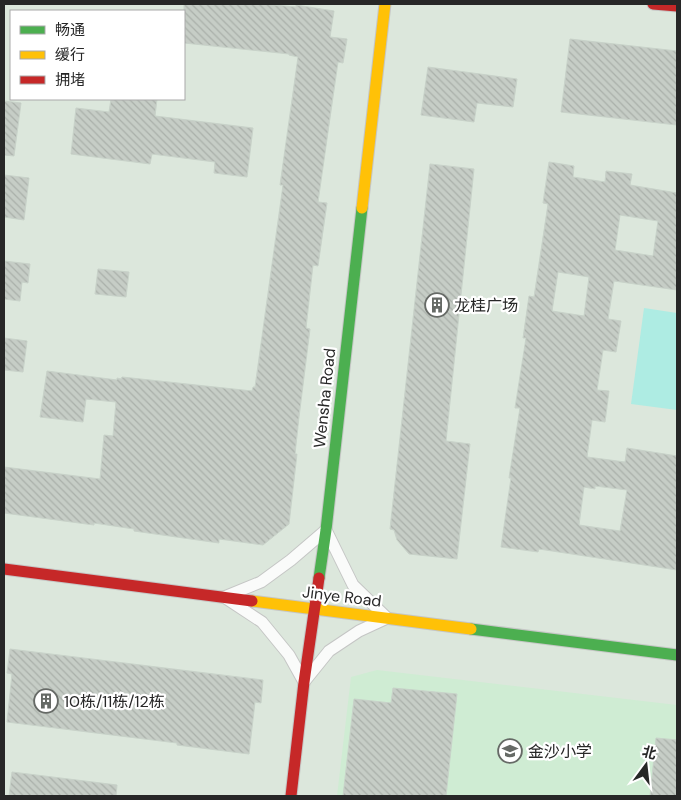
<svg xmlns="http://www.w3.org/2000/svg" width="681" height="800" font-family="'DM Sans','Noto Sans SC',sans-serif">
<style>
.education{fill:#cfecd3}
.pitch{fill:#aeece3}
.building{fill:url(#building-back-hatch);stroke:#c8d2c9;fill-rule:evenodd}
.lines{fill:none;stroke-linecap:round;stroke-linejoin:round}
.lane-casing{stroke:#c5c6c5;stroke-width:13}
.fast-casing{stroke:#c5c6c5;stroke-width:13}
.slow-casing{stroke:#c5c6c5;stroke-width:13}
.jam-casing{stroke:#c5c6c5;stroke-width:13}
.lane{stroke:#fafbfa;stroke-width:11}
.fast{stroke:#4caf50;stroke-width:11}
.slow{stroke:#ffc107;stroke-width:11}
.jam{stroke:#c62828;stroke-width:11}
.labels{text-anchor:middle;stroke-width:4.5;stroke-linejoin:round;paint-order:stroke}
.poi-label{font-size:16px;fill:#272727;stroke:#fff;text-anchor:start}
.street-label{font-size:16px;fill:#272727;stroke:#fff}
</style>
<defs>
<pattern id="building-back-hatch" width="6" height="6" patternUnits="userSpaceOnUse" patternTransform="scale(1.25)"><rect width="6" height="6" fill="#c6cdc6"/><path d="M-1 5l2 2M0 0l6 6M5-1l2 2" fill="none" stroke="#aab0aa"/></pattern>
</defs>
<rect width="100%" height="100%" fill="#dce7dc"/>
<polygon class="education" points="377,670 677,705 677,796 337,796 351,677"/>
<polygon class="pitch" points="644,308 677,313 677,410 631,404"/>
<g class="building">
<polygon points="184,4 263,4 296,7 296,5 334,11 330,37 347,39 343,63 338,62 318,202 327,203 318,266 313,265 306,328 310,329 299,417 295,454 297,454 289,524 263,545 219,539 219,543 134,531 134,529 94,523 94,525 4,513 4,467 100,479 104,435 113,436 116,402 86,399 83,422 40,417 47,371 117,380 117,378 121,379 122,377 252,391 253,387 255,387 283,185 280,185 298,57 289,55 289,54 184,43"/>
<polygon points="570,39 677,51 677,125 561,112"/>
<polygon points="428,67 517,79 513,107 477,103 474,122 421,115"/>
<polygon points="111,99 157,99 155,116 253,128 247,177 214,173 215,162 152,154 150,164 71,154 76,108 109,112"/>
<polygon points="4,101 21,103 14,156 4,155"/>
<path d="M 549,162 L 574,166 L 573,177 L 605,182 L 606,171 L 632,174 L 630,185 L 677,193 L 677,290 L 614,281 L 608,319 L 621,321 L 616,352 L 603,350 L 597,390 L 609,391 L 605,422 L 592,420 L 587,457 L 625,462 L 627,448 L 677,456 L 677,570 L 539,549 L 538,552 L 501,547 L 511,478 L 509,478 L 520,408 L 515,408 L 526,338 L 523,338 L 529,296 L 534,297 L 548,204 L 543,203 ZM 620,215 L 658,221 L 653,256 L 615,250 ZM 558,272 L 589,277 L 584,316 L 552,311 ZM 595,486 L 627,490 L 620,531 L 579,525 L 584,487 L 595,489 Z"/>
<polygon points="430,164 474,169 446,441 470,444 457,559 409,554 397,540 394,530 390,529"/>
<polygon points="4,175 29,178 24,220 4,217"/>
<polygon points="4,261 30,264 28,283 22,282 20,301 4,299"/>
<polygon points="98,269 129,272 126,297 95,294"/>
<polygon points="4,338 27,341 23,372 4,370"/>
<polygon points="10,649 263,680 261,703 255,702 249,754 177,745 177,743 7,722 12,674 7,673"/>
<polygon points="393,688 457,694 446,796 343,796 354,699 391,703"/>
<polygon points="656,738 677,740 677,796 650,796"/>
<polygon points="12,772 117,785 116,796 9,796"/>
</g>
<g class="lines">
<g class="lane-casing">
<polygon id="lane" points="326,530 353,585 387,618 359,631 329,651 304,682 289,655 262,622 224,597 261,582 291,560"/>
</g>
<g class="fast-casing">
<g id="fast">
<polyline points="319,578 326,530 362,208"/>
<polyline points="471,629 677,655"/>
</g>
</g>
<g class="slow-casing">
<g id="slow">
<polyline points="362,208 385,4"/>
<polyline points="252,601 471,629"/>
</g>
</g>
<g class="jam-casing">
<g id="jam">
<polyline points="653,4 677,6"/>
<polyline points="4,569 252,601"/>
<polyline points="291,796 304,682 319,578"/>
</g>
</g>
<use href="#lane" class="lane"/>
<use href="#fast" class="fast"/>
<use href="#slow" class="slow"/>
<use href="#jam" class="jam"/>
</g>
<defs>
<g id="building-ring" transform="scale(1.25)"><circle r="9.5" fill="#fff" stroke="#666a66" stroke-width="1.5"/><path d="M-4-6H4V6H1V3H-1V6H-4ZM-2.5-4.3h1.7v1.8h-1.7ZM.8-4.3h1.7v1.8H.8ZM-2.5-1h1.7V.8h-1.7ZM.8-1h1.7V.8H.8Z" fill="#666a66"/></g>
<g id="school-ring" transform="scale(1.25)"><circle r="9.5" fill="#fff" stroke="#666a66" stroke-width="1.5"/><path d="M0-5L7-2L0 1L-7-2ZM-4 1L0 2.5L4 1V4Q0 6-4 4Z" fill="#666a66"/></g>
</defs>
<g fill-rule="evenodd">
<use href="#building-ring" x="437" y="305"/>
<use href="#building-ring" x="46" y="701"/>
<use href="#school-ring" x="510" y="751"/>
</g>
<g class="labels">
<g class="poi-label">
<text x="454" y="311">龙桂广场</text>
<text x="64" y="707">10栋/11栋/12栋</text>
<text x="528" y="757">金沙小学</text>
</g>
<g class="street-label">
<text transform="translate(324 398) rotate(-84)" y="6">Wensha Road</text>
<text transform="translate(342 596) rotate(7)" y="6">Jinye Road</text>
</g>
</g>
<rect width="681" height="800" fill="none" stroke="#272727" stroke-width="10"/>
<rect x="10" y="10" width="175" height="90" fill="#ffffff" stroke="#a9a9a9"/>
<rect x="20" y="26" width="25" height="8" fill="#4caf50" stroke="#a9a9a9"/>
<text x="55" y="35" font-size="15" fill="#272727">畅通</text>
<rect x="20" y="51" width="25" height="8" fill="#ffc107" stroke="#a9a9a9"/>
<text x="55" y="60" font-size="15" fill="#272727">缓行</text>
<rect x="20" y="76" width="25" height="8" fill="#c62828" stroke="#a9a9a9"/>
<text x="55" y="85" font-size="15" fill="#272727">拥堵</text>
<g transform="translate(646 765) rotate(15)" stroke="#ffffff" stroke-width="4" paint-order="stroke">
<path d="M0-4L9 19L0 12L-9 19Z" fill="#272727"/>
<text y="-8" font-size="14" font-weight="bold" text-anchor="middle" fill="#272727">北</text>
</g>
</svg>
